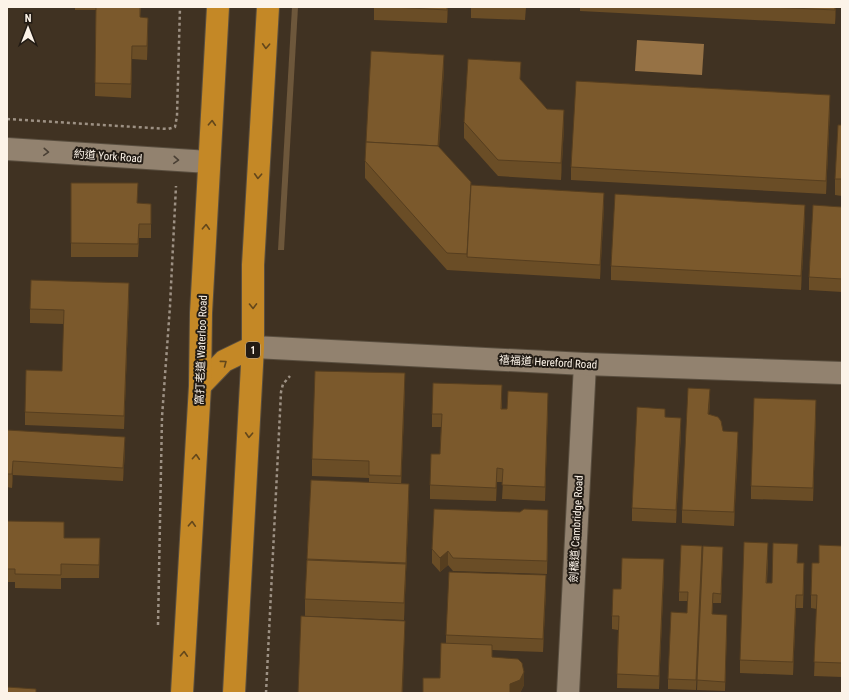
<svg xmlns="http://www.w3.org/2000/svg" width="849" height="700" font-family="'Roboto Condensed','Noto Sans TC',sans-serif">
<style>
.green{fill:#6d573b}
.water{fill:#967245}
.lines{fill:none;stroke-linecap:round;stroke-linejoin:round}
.minor-casing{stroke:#594e3f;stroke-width:24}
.tertiary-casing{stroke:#594e3f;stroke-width:24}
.trunk-casing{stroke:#594e3f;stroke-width:24}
.path{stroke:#9d9184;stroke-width:2.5;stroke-dasharray:3 3;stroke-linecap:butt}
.minor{stroke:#92826f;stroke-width:22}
.tertiary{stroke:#92826f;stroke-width:22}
.trunk{stroke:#c48826;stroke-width:22}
.wall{fill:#6a4d26}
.shaded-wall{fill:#563e1f}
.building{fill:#7b592c;stroke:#563e1f}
.oneway{stroke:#63471b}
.oneway2{stroke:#493f34}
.labels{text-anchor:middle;stroke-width:4;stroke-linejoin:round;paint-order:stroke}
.shield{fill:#221b14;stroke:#bbb2a8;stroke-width:1}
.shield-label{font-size:10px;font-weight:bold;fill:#fcf3e8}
.street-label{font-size:11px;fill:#fcf3e8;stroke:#221b14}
</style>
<rect width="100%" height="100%" fill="#403222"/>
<polygon class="green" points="292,7 298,7 284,250 278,250"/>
<polygon class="water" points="637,40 704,44 702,75 635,71"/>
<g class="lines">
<g class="minor-casing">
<g id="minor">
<polyline points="7,149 209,162"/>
<polyline points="568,693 585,364"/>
</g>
</g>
<g class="tertiary-casing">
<polyline id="tertiary" points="253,347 585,364 842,373"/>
</g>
<g class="trunk-casing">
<g id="trunk">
<polyline points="200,386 224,361 253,347"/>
<polyline points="182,693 200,386 201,313 218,7"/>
<polyline points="234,693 253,347 253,265 268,7"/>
</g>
</g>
<g class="path">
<polyline points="7,119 168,129 175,127 177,116 180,7"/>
<polyline points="158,625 162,417 170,306 176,186"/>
<polyline points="266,693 281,392 283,384 290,376"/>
</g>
<use href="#minor" class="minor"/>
<use href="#tertiary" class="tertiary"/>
<use href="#trunk" class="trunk"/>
</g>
<g class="wall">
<polygon points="75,7 141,7 140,17 148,31 147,60 132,59 131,98 95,96 96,10 75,10"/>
<polygon points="374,7 448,7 447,23 374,20"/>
<polygon points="471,7 526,7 525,20 471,18"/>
<polygon points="580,7 836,7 835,24 580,11"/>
<polygon points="444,68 439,147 471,185 604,206 600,279 447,270 365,178 365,161"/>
<polygon points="521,80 547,109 564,126 561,180 498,176 464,138 464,122"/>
<polygon points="830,109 826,194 571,180 571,167"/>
<polygon points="842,125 842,196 835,195 835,179"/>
<polygon points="71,183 138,203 151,204 151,238 139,238 138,257 71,257"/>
<polygon points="842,207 842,292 809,290 809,277"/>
<polygon points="805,218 801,290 611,280 611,266"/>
<polygon points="129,297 124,429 25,425 25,412 62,371 64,324 30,323 30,309"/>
<polygon points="405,390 401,484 409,501 404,620 305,616 305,599 311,480 369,483 369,478 312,476 312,459"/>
<polygon points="502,399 502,409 548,406 545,501 502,499 503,482 497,482 496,501 430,499 430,485 440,454 441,427 432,427 432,414"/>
<polygon points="710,402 709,414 723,431 738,446 734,526 682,523 682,510"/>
<polygon points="816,414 813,501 751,499 751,486"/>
<polygon points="665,417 681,431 676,523 632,521 632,508"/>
<polygon points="7,430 125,450 123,481 13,475 12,488 7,487"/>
<polygon points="7,521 64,538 100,538 99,578 61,578 61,589 15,588 15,582 7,582"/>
<polygon points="548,524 547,574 453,571 448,565 440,572 432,563 432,549"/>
<polygon points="703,546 723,557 721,603 713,603 712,614 727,624 725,691 697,690"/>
<polygon points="842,546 842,677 814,676 817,609 811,608 811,595 819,563"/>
<polygon points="702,556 696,690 668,689 668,679 687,613 687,601 679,601 679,592"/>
<polygon points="768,557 767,583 772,583 798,563 804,577 803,608 796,608 793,675 740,673 740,660"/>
<polygon points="664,573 659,689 617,688 618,630 612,629 612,616 621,589"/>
<polygon points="546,589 543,652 492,650 492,657 524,685 520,693 423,693 440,678 446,643 446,635"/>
</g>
<g class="shaded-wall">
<polygon points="447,7 448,7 447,23"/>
<polygon points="835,7 836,7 835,24"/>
<polygon points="148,18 148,31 147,60 147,46"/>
<polygon points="132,46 132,59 131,98 131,84"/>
<polygon points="444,55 444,68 438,163 438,149"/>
<polygon points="830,95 830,109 826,194 826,181"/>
<polygon points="564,110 564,126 561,180 561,163"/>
<polygon points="604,193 604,206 600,279 600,265"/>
<polygon points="805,205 805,218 801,290 801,276"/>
<polygon points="129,283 129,297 124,429 124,416"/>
<polygon points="405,373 405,390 401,492 401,476"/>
<polygon points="710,389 710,402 708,428 708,414"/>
<polygon points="548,393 548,406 545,501 545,487"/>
<polygon points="816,400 816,414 813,501 813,488"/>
<polygon points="681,418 681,431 676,523 676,510"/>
<polygon points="738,432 738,446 734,526 734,512"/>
<polygon points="125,437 125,450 123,481 123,468"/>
<polygon points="13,461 13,475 12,488 12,474"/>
<polygon points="497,468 497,482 496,501 496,488"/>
<polygon points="409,484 409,501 404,620 404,603"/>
<polygon points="548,510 548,524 547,574 547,561"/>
<polygon points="702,546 702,556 696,690 696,680"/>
<polygon points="723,547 723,557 721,603 721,594"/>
<polygon points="448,551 448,565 440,572 440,558"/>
<polygon points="664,559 664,573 659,689 659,676"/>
<polygon points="546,575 546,589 543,652 543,639"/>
<polygon points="796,595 796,608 793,675 793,662"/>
<polygon points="727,615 727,624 725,691 725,682"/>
<polygon points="405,621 403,693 402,693"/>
<polygon points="524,672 524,685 520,693 510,693 510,684"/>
</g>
<g class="building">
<polygon points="96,7 140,7 140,17 148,18 147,46 132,46 131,84 95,83"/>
<polygon points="393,7 447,7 447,10"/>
<polygon points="770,7 835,7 835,10"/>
<polygon points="371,51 444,55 438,146 366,142"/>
<polygon points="468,59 521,62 520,79 547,109 564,110 561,163 498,160 464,122"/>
<polygon points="576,81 830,95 826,181 571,167"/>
<polygon points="838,125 842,125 842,179 835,179"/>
<polygon points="366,142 438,146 471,182 467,254 447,253 365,161"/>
<polygon points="71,183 138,183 137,203 151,204 151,224 139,224 138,244 71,243"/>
<polygon points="471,185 604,193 600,265 467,257"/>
<polygon points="615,194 805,205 801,276 611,266"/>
<polygon points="813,205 842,207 842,279 809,277"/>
<polygon points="31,280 129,283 124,416 25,412 26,370 62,371 64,310 30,309"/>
<polygon points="315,371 405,373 401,476 369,475 369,461 312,459"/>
<polygon points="433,383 502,385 501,409 507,409 508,391 548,393 545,487 502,485 503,469 497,468 496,488 430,485 431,454 440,454 442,414 432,414"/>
<polygon points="688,388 710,389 708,414 718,417 721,421 723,431 738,432 734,512 682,510"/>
<polygon points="754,398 816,400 813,488 751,486"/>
<polygon points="637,407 665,409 665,417 681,418 676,510 632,508"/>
<polygon points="7,430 125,437 123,468 13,461 12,474 7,474"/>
<polygon points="311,480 409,484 406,563 307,559"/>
<polygon points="434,509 520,512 524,509 548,510 547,561 453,558 448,551 440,558 432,549"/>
<polygon points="7,521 64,522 64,538 100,538 99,565 61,564 61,575 15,574 15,569 7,569"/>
<polygon points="744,542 768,543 766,583 772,583 773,543 798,544 797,563 804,563 803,595 796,595 793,662 740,660"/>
<polygon points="681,545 702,546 696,680 668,679 671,612 687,613 688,592 679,592"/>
<polygon points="819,545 842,546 842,663 814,662 817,595 811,595 812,563 819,563"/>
<polygon points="703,546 723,547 721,594 713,593 712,614 727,615 725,682 697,680"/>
<polygon points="622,558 664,559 659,676 617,674 619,616 612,616 613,589 621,589"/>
<polygon points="307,560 406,564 404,603 305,599"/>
<polygon points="449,572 546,575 543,639 446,635"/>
<polygon points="301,616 405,621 402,693 298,693"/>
<polygon points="441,643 492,645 492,657 518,659 522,663 524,672 520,680 510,684 510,693 423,693 423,678 440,678"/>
<polygon points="7,687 36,689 36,693 7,693"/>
</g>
<defs><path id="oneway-chevron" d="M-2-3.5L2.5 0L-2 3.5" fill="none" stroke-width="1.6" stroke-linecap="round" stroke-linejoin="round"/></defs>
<g class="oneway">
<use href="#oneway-chevron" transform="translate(266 46) rotate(93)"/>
<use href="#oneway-chevron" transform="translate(212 123) rotate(-87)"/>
<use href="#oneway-chevron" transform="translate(258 176) rotate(93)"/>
<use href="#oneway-chevron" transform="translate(206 227) rotate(-87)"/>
<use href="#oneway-chevron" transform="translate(253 306) rotate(89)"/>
<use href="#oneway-chevron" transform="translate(224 363) rotate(-37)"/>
<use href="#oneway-chevron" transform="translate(249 435) rotate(93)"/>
<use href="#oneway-chevron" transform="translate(196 457) rotate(-86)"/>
<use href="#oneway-chevron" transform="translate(192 524) rotate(-87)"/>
<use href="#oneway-chevron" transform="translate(184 654) rotate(-87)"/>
</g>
<g class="oneway2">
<use href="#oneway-chevron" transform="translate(46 152) rotate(4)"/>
<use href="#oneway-chevron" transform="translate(176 160) rotate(4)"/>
</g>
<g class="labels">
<rect class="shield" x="246" y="342" width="14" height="16" rx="3"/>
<g class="shield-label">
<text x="253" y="354">1</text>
</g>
<g class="street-label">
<text transform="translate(108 156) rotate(4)" y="4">約道 York Road</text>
<text transform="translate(201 350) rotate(-88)" y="4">窩打老道 Waterloo Road</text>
<text transform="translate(548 362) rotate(3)" y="4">禧福道 Hereford Road</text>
<text transform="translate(576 529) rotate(-87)" y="4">劍橋道 Cambridge Road</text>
</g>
</g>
<rect width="849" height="700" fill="none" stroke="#fcf3e8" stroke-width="16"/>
<g transform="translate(28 28)" stroke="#221b14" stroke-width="3" paint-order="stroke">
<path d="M0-3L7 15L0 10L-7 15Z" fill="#fcf3e8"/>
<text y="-6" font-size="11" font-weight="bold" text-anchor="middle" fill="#fcf3e8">N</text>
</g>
</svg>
